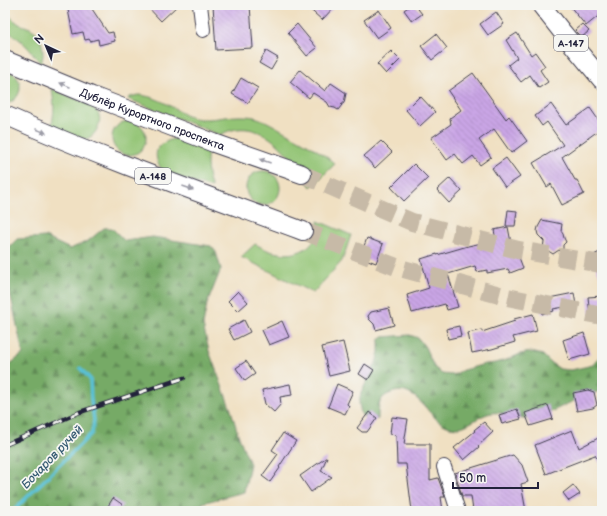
<svg xmlns="http://www.w3.org/2000/svg" width="607" height="516" font-family="'Balsamiq Sans',sans-serif">
<style>
.grass{fill:#93c474;stroke:#5a7358}
.forest{fill:url(#forest-firs);stroke:#4c6650}
.lines{fill:none;stroke-linecap:round;stroke-linejoin:round}
.stream{stroke:#59c1d7;stroke-width:3.5}
.building{fill:url(#building-back-hatch)}
.major-tunnel{stroke:#c7baa7;stroke-width:18;stroke-dasharray:18 9;stroke-linecap:butt}
.minor-casing{stroke:#413e4f;stroke-width:16}
.major-casing{stroke:#413e4f;stroke-width:20}
.minor{stroke:#fff;stroke-width:14}
.major{stroke:#fff;stroke-width:18}
.rail-casing{stroke:#22223b;stroke-width:4.5}
.rail{stroke:#f6f6f2;stroke-width:3;stroke-dasharray:9;stroke-linecap:butt}
.oneway{fill:#9c9ca7}
.labels{text-anchor:middle;stroke-width:3.5;stroke-linejoin:round;paint-order:stroke}
.shield{fill:#f6f6f2;stroke:#626272;stroke-width:1}
.shield-label{font-size:10px;font-weight:bold;fill:#22223b}
.street-label{font-size:11px;fill:#22223b;stroke:#f6f6f2}
.water-label{font-size:12px;font-style:italic;fill:#355a72;stroke:#f6f6f2}
</style>
<defs>
<pattern id="forest-firs" width="22" height="20" patternUnits="userSpaceOnUse"><rect width="22" height="20" fill="#76aa66"/><path d="M5 1l3.5 6h-7zM16 11l3.5 6h-7z" fill="#608a55"/></pattern>
<pattern id="building-back-hatch" width="6" height="6" patternUnits="userSpaceOnUse"><rect width="6" height="6" fill="#caa6e6"/><path d="M-1 5l2 2M0 0l6 6M5-1l2 2" fill="none" stroke="#a487bc"/></pattern>
</defs>
<rect width="100%" height="100%" fill="#f6f6f2"/>
<filter id="ink" filterUnits="userSpaceOnUse"><feTurbulence type="fractalNoise" baseFrequency=".025" numOctaves="2"/><feDisplacementMap in="SourceGraphic" scale="8" xChannelSelector="R" yChannelSelector="G"/><feConvolveMatrix kernelMatrix="1 2 1 2 8 2 1 2 1" color-interpolation-filters="sRGB"/></filter>
<filter id="wash" filterUnits="userSpaceOnUse"><feTurbulence type="fractalNoise" baseFrequency=".012" numOctaves="4" result="noise"/><feDisplacementMap in="SourceGraphic" scale="16" xChannelSelector="R" yChannelSelector="G"/><feGaussianBlur stdDeviation="0.9" result="paint"/><feColorMatrix in="noise" values="0 0 0 0 0 0 0 0 0 0 0 0 0 0 0 0 0 1.4 0 .05"/><feComposite in="paint" operator="in"/></filter>
<g filter="url(#wash)">
<rect width="100%" height="100%" fill="#f0e0c2"/>
<g class="grass">
<path d="M 5,13 L 19,24 L 30,28 L 36,32 L 41,41 L 43,49 L 43,56 L 41,64 C 31,51 21,37 5,31 Z"/>
<path d="M 5,70 C 25,74 25,100 5,104 Z"/>
<path d="M 52,89 L 91,105 C 94,108 97,111 99,115 C 102,124 94,139 84,139 C 78,140 57,129 51,127 C 55,112 54,104 52,89 Z"/>
<path d="M 138,95 C 153,96 164,102 177,110 C 180,112 184,115 187,116 C 204,123 222,116 239,116 C 243,116 249,116 254,117 C 266,120 276,127 287,133 C 304,142 321,151 335,164 L 311,187 C 292,157 261,112 220,135 L 128,99 L 130,97 Z"/>
<circle cx="129" cy="138" r="17"/>
<path d="M 178,138 L 208,149 C 206,163 207,175 212,188 C 202,185 192,182 182,179 C 178,177 172,176 168,174 C 160,170 154,159 157,150 C 161,143 170,139 178,138 Z"/>
<circle cx="263" cy="188" r="17"/>
<path d="M 318,221 L 351,235 L 342,261 L 313,293 L 241,257 L 255,244 C 263,248 270,252 279,253 C 294,256 311,250 317,234 C 319,230 318,226 318,221 Z"/>
</g>
<g class="forest">
<polygon points="104,228 112,228 125,241 153,237 211,246 216,252 221,269 207,304 203,325 209,351 231,410 239,437 250,464 244,492 202,503 204,511 5,511 5,368 23,354 11,297 5,269 5,251 17,239 45,237 70,249 88,241"/>
<path d="M 410,335 L 418,338 L 425,347 L 434,367 L 442,374 L 453,375 L 463,370 L 485,364 L 496,363 L 509,359 L 520,354 L 531,352 L 543,355 L 551,363 L 560,369 L 571,370 L 593,365 L 602,353 L 602,390 C 593,394 583,396 574,401 C 559,407 542,419 525,418 C 514,418 503,411 492,413 C 477,415 466,431 450,427 C 429,421 424,395 401,391 C 396,391 385,394 382,399 C 378,404 378,413 378,419 L 368,421 L 361,414 L 359,403 L 361,393 L 376,363 L 379,352 L 379,341 L 382,337 Z"/>
</g>
<g class="lines">
<polyline class="stream" points="13,511 92,433 94,420 91,400 90,379 80,368"/>
</g>
<g id="blocks">
<g class="building">
<polygon points="67,5 83,5 85,8 90,6 108,33 113,32 115,41 99,45 98,39 90,41 90,39 85,40 83,32 73,34"/>
<polygon points="146,5 178,5 161,21"/>
<polygon points="213,5 250,5 253,48 216,50"/>
<polygon points="305,5 336,5 322,20"/>
<polygon points="411,5 415,5 422,14 412,21 404,10"/>
<polygon points="569,5 602,5 602,13 586,26"/>
<polygon points="379,10 391,28 377,38 364,20"/>
<polygon points="496,12 504,24 488,35 480,24"/>
<polygon points="297,24 317,48 307,56 288,33"/>
<polygon points="582,24 589,31 582,37 575,30"/>
<polygon points="517,33 531,55 535,52 545,66 540,70 548,82 539,88 530,75 521,82 508,65 517,58 506,40"/>
<polygon points="436,34 447,48 432,60 421,46"/>
<polygon points="266,51 278,58 271,70 259,63"/>
<polygon points="391,51 400,60 386,74 377,64"/>
<polygon points="300,70 325,91 331,83 346,93 344,103 341,105 342,105 338,110 335,108 330,107 327,102 313,93 309,98 290,82"/>
<polygon points="473,73 506,119 509,116 527,141 511,153 494,129 479,140 491,157 480,165 473,156 463,164 455,154 447,160 431,138 451,124 450,118 461,110 448,91"/>
<polygon points="241,78 258,88 248,103 232,94"/>
<polygon points="420,96 435,112 420,126 406,110"/>
<polygon points="551,104 566,125 590,108 602,125 602,128 562,157 575,180 577,180 584,194 562,205 551,184 547,187 533,163 563,145 547,122 542,126 535,116"/>
<polygon points="381,141 392,152 375,168 364,156"/>
<polygon points="506,158 520,177 505,187 492,168"/>
<polygon points="414,164 428,178 404,201 391,187"/>
<polygon points="450,178 462,191 449,203 437,190"/>
<polygon points="508,210 517,211 515,226 506,226"/>
<polygon points="542,220 562,224 561,231 563,234 564,238 566,242 563,245 563,250 559,250 553,254 547,250 543,250 544,241 538,235 537,231 538,227"/>
<polygon points="508,227 513,253 517,252 523,268 510,273 508,269 487,273 487,270 477,272 475,266 448,274 458,307 447,310 445,304 412,313 407,295 429,288 421,259 437,254 437,255 468,246 496,240 494,230"/>
<polygon points="367,238 383,244 376,263 360,257"/>
<polygon points="602,251 602,281 591,256"/>
<polygon points="238,291 248,302 238,311 228,301"/>
<polygon points="574,293 576,305 553,309 554,311 542,314 539,300"/>
<polygon points="602,296 602,314 590,315 588,297"/>
<polygon points="389,308 394,325 376,330 374,324 369,319 368,316 371,312"/>
<polygon points="533,314 537,331 513,337 515,342 492,349 472,353 468,333 482,330 482,332 515,321 514,319"/>
<polygon points="244,320 250,332 234,340 228,329"/>
<polygon points="282,321 289,337 269,345 262,330"/>
<polygon points="459,326 461,336 448,339 446,329"/>
<polygon points="584,333 590,354 569,360 563,340"/>
<polygon points="343,342 350,371 329,376 322,347"/>
<polygon points="246,361 255,374 245,381 236,368"/>
<polygon points="365,364 374,370 368,380 359,374"/>
<polygon points="290,384 292,395 280,397 281,404 274,412 265,404 262,390"/>
<polygon points="337,384 353,391 347,404 349,406 345,414 328,407"/>
<polygon points="588,390 594,392 597,405 593,408 577,411 573,393"/>
<polygon points="548,405 553,419 530,426 525,413"/>
<polygon points="517,409 521,419 502,424 499,415"/>
<polygon points="369,412 377,418 367,432 362,432 357,428"/>
<polygon points="392,417 408,419 404,444 430,444 430,480 438,478 445,497 441,497 443,511 412,511 406,464 397,464 396,435 390,434"/>
<polygon points="484,422 493,432 478,446 479,447 464,460 454,448 475,431 474,430"/>
<polygon points="572,430 579,448 602,436 602,467 595,455 546,474 535,445"/>
<polygon points="283,433 296,441 279,467 280,468 270,482 262,476 278,454 272,450"/>
<polygon points="513,455 522,465 528,482 521,484 526,511 473,511 471,496 462,496 455,473"/>
<polygon points="327,457 321,471 332,477 311,492 300,476"/>
<polygon points="573,485 580,494 569,501 563,493"/>
<polygon points="113,498 123,505 119,511 105,511"/>
</g>
</g>
</g>
<g filter="url(#ink)">
<use href="#blocks" fill-opacity="0" stroke="#413e4f" stroke-width="1"/>
<g class="lines">
<g class="major-tunnel">
<polyline points="302,174 412,222 518,250 602,264"/>
<polyline points="303,231 314,235 396,267 507,297 602,316"/>
</g>
<g class="minor-casing">
<g id="minor">
<polyline points="200,5 203,30"/>
<polyline points="444,467 458,511"/>
</g>
</g>
<g class="major-casing">
<g id="major">
<polyline points="541,5 563,33 602,80"/>
<path id="s1" d="M 5,60 L 92,96 L 214,143 L 302,174"/>
<path d="M 5,115 C 103,159 203,194 303,231"/>
</g>
</g>
<use href="#minor" class="minor"/>
<use href="#major" class="major"/>
<g class="rail-casing">
<polyline id="rail" points="5,445 80,412 184,378"/>
</g>
<use href="#rail" class="rail"/>
</g>
<defs><path id="oneway-solid" d="M-6-.8H1V-3.2L6.5 0L1 3.2V.8H-6Z"/></defs>
<g class="oneway">
<use href="#oneway-solid" transform="translate(65 85) rotate(-158)"/>
<use href="#oneway-solid" transform="translate(41 131) rotate(22)"/>
<use href="#oneway-solid" transform="translate(265 161) rotate(-161)"/>
<use href="#oneway-solid" transform="translate(188 188) rotate(20)"/>
</g>
</g>
<g class="labels">
<g class="shield">
<rect x="554" y="35" width="34" height="16" rx="3"/>
<rect x="135" y="168" width="36" height="16" rx="3"/>
</g>
<g class="shield-label">
<text x="571" y="47">А-147</text>
<text x="153" y="180">А-148</text>
</g>
<g class="street-label">
<text dy="4" stroke="none"><textPath href="#s1" startOffset="159">Дублёр Курортного проспекта</textPath></text>
</g>
<g class="water-label">
<text transform="translate(52 457) rotate(-46)" y="4">Бочаров ручей</text>
</g>
</g>
<rect width="607" height="516" fill="none" stroke="#f6f6f2" stroke-width="20"/>
<g transform="translate(46 46) rotate(316)" stroke="#f6f6f2" stroke-width="3" paint-order="stroke">
<path d="M0-3L7 15L0 10L-7 15Z" fill="#22223b"/>
<text y="-6" font-size="11" font-weight="bold" text-anchor="middle" fill="#22223b">N</text>
</g>
<path d="M453 482v6h85v-6" fill="none" stroke="#22223b" stroke-width="2"/>
<text x="459" y="482" font-size="12" fill="#22223b" stroke="#f6f6f2" stroke-width="3" paint-order="stroke">50 m</text>
</svg>
